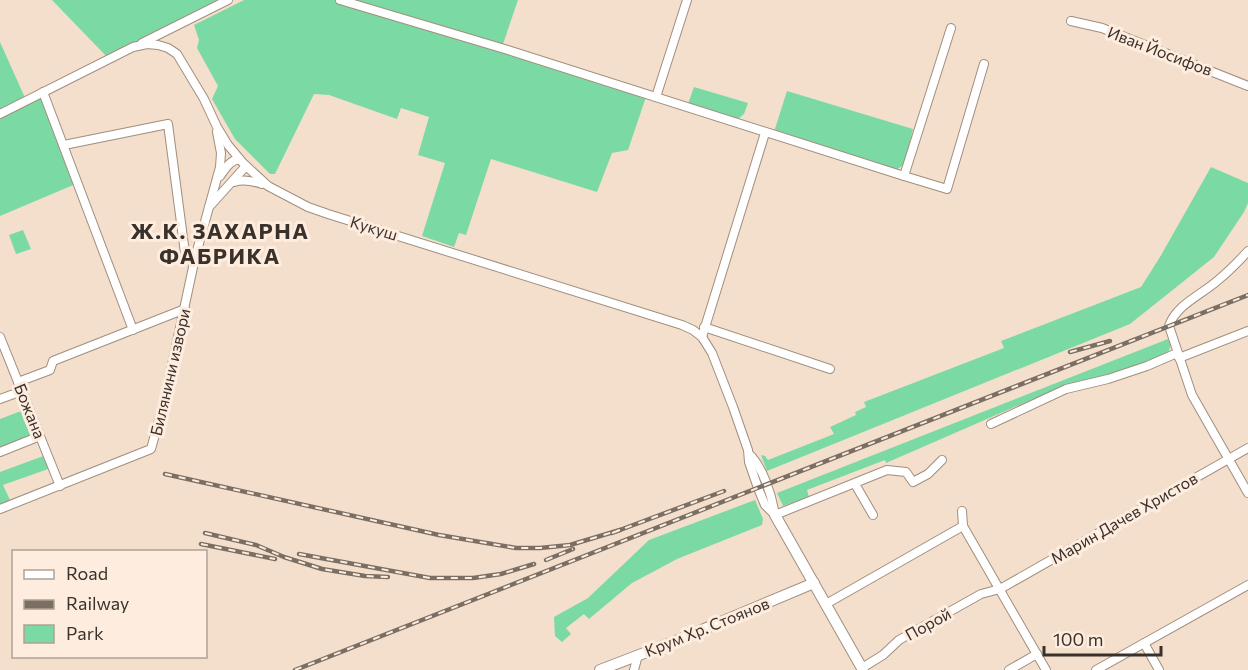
<svg xmlns="http://www.w3.org/2000/svg" width="1248" height="670" font-family="Commissioner,sans-serif">
<style>
.green{fill:#7bdaa3}
.lines{fill:none;stroke-linecap:round;stroke-linejoin:round}
.minor-casing{stroke:#a18e7d;stroke-width:10}
.tertiary-casing{stroke:#a18e7d;stroke-width:12}
.minor{stroke:#fff;stroke-width:8}
.tertiary{stroke:#fff;stroke-width:10}
.rail-casing{stroke:#7b6f64;stroke-width:4.5}
.rail{stroke:#feeddf;stroke-width:2;stroke-dasharray:7;stroke-linecap:butt}
.labels{text-anchor:middle;stroke-width:6;stroke-linejoin:round;paint-order:stroke}
.street-label{font-size:16px;fill:#39312a;stroke:#feeddf}
.district-label{font-size:22px;font-weight:bold;letter-spacing:1.5px;fill:#39312a;stroke:#feeddf}
</style>
<rect width="100%" height="100%" fill="#f4dfcd"/>
<g class="green">
<polygon points="52,0 228,0 109,59"/>
<polygon points="244,0 518,0 503,44 646,97 628,150 612,153 597,192 491,159 466,235 459,233 454,247 422,236 445,163 418,155 429,117 401,108 397,119 329,95 314,94 275,174 270,174 235,139 212,99 218,86 197,48 199,40 194,25"/>
<polygon points="0,42 26,100 43,92 78,183 0,216"/>
<polygon points="694,87 748,103 744,114 737,120 688,104"/>
<polygon points="787,91 913,129 905,164 896,170 774,132"/>
<polygon points="1211,167 1248,183 1248,203 1244,212 1214,257 1130,324 767,471 761,455 765,456 768,460 834,434 830,427 856,415 855,412 866,407 864,402 1004,348 1001,341 1141,287 1160,257"/>
<polygon points="23,230 31,249 16,254 9,235"/>
<polygon points="1168,339 1171,345 1168,353 1145,363 1033,399 886,463 885,460 807,490 809,497 783,506 777,493"/>
<polygon points="21,411 31,437 0,449 0,419"/>
<polygon points="46,455 51,468 3,485 10,500 0,504 0,472"/>
<polygon points="755,500 763,519 762,525 677,559 632,583 589,619 584,614 566,628 571,634 562,642 555,636 554,617 588,598 649,540"/>
</g>
<g class="lines">
<g class="minor-casing">
<g id="minor">
<polyline points="340,0 508,50 904,176 951,28"/>
<polyline points="1071,21 1102,28 1248,86"/>
<polyline points="142,43 228,0"/>
<polyline points="43,92 133,330"/>
<polyline points="656,97 687,0"/>
<polyline points="0,114 133,47 147,44 158,45 168,48 177,54 204,99 217,127 228,145 243,163 268,186 308,207 328,214 682,325 693,330 702,337 712,353 733,407 748,450 749,462 758,488 765,505 775,515"/>
<polyline points="64,145 168,124 185,253 195,258"/>
<path d="M 220,176 C 226,168 229,161 239,159"/>
<polyline points="904,176 947,189 984,64"/>
<path d="M 234,182 C 243,179 253,181 262,184"/>
<polyline points="209,207 246,166"/>
<path d="M 1248,251 C 1238,262 1228,272 1217,281 C 1201,295 1176,305 1169,326 L 1192,395 L 1248,493"/>
<polyline points="704,327 830,369"/>
<polyline points="0,337 60,486"/>
<polyline points="702,337 765,133"/>
<polyline points="1179,358 1248,331"/>
<polyline points="18,382 50,370 53,361 185,309"/>
<polyline points="0,399 22,391"/>
<polyline points="991,424 1066,389 1108,379 1147,366 1177,353"/>
<polyline points="0,452 40,436"/>
<path d="M 749,454 C 763,467 772,496 775,515"/>
<polyline points="855,484 873,515"/>
<polyline points="0,509 151,449 164,402 195,258 220,167 221,153 217,132"/>
<polyline points="962,511 963,526 1046,670"/>
<polyline points="775,515 887,470 906,472 913,482 928,474 942,460"/>
<polyline points="826,604 963,526"/>
<polyline points="1144,643 1159,670"/>
<polyline points="862,668 883,655 899,640 981,594 1000,589 1248,448"/>
<polyline points="634,670 638,655"/>
<polyline points="1009,670 1037,654"/>
<polyline points="1096,670 1248,585"/>
</g>
</g>
<g class="tertiary-casing">
<g id="tertiary">
<polyline points="775,515 863,670"/>
<polyline points="600,670 673,642 814,583"/>
</g>
</g>
<use href="#minor" class="minor"/>
<use href="#tertiary" class="tertiary"/>
<g class="rail-casing">
<g id="rail">
<polyline points="1070,352 1110,341"/>
<polyline points="165,474 439,535 516,548 540,548 570,545 620,530"/>
<polyline points="205,533 256,545 284,557 322,569 365,576 388,577"/>
<polyline points="612,533 724,491"/>
<polyline points="201,544 275,559"/>
<polyline points="299,554 430,578 473,578 501,574 534,564"/>
<polyline points="546,560 573,549"/>
<polyline points="295,670 1248,295"/>
</g>
</g>
<use href="#rail" class="rail"/>
</g>
<g class="labels">
<g class="street-label">
<text transform="translate(1160 51) rotate(21)" y="6">Иван Йосифов</text>
<text transform="translate(374 228) rotate(17)" y="6">Кукуш</text>
<text transform="translate(170 372) rotate(-77)" y="6">Билянини извори</text>
<text transform="translate(30 411) rotate(68)" y="6">Божана</text>
<text transform="translate(1124 518) rotate(-30)" y="6">Марин Дачев Христов</text>
<text transform="translate(928 624) rotate(-29)" y="6">Порой</text>
<text transform="translate(707 627) rotate(-22)" y="6">Крум Хр. Стоянов</text>
</g>
<g class="district-label">
<text x="220" y="239">Ж.К. ЗАХАРНА<tspan x="220" dy="25">ФАБРИКА</tspan></text>
</g>
</g>
<rect x="12" y="550" width="195" height="108" fill="#feeddf" stroke="#afa297" stroke-width="1.5"/>
<rect x="24" y="570" width="30" height="9" fill="#ffffff" stroke="#afa297" stroke-width="1.5"/>
<text x="66" y="580" font-size="18" fill="#39312a">Road</text>
<rect x="24" y="600" width="30" height="9" fill="#7b6f64" stroke="#afa297" stroke-width="1.5"/>
<text x="66" y="610" font-size="18" fill="#39312a">Railway</text>
<rect x="24" y="625" width="30" height="18" fill="#7bdaa3" stroke="#afa297" stroke-width="1.5"/>
<text x="66" y="640" font-size="18" fill="#39312a">Park</text>
<path d="M1044 646v9h117v-9" fill="none" stroke="#39312a" stroke-width="3"/>
<text x="1053" y="646" font-size="18" fill="#39312a" stroke="#feeddf" stroke-width="4.5" paint-order="stroke">100 m</text>
</svg>
